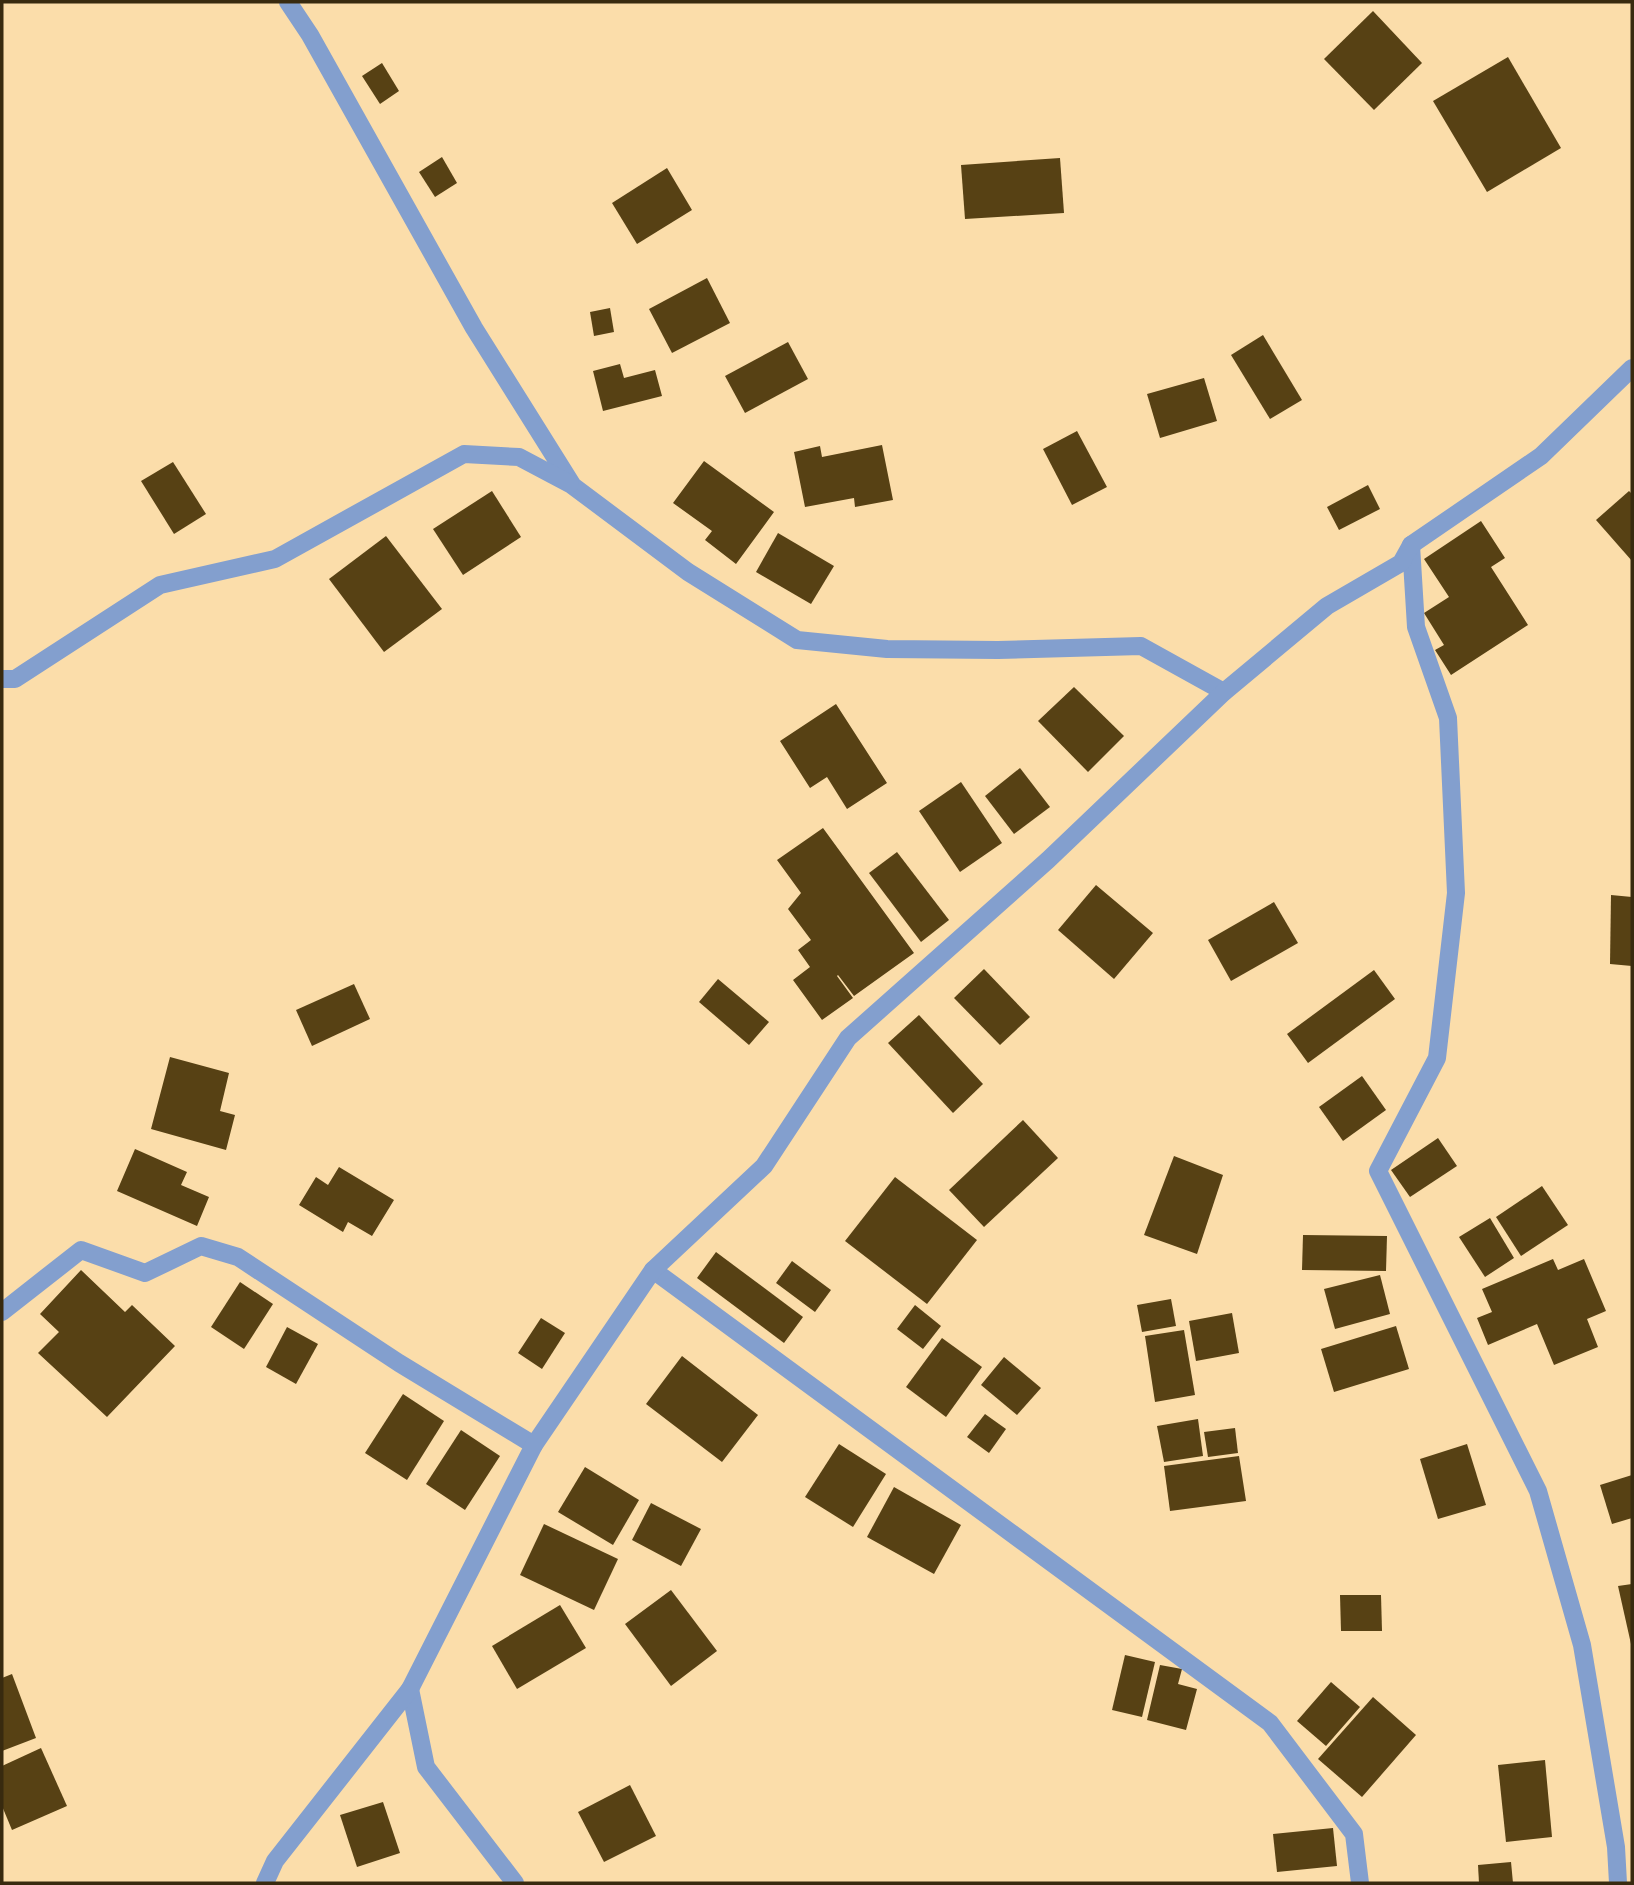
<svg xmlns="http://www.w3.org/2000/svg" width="1634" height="1885" font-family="Barlow,sans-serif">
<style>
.building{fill:#574114}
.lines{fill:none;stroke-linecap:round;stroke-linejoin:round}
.minor{stroke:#839fce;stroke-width:18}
</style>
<rect width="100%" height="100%" fill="#fbddaa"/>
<g class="building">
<polygon points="1373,11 1422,63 1374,110 1324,59"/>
<polygon points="1508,57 1561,148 1487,192 1433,101"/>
<polygon points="382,63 399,91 380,104 362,76"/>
<polygon points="442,157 457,183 435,197 419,172"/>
<polygon points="1060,158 1064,213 965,219 961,165"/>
<polygon points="667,168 692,210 637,244 612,203"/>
<polygon points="707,278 730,323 672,353 649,309"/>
<polygon points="610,308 614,332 594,336 590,312"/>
<polygon points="1263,335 1302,400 1270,419 1231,355"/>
<polygon points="788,342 808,379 745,413 725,376"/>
<polygon points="620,364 624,378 655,370 662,396 603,411 593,371"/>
<polygon points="1204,378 1217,421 1160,438 1147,394"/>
<polygon points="1077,431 1107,487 1072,505 1043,449"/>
<polygon points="882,445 893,500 855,507 854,498 805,507 794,452 820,446 822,457"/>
<polygon points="704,461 774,512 736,564 705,540 712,531 673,503"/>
<polygon points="173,462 206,514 174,534 141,481"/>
<polygon points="1368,485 1380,509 1339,530 1327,507"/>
<polygon points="492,491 521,537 463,575 433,529"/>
<polygon points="1629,491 1632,494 1632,561 1596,520"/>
<polygon points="1481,521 1505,558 1491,567 1528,625 1451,675 1435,650 1444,645 1424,613 1449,597 1424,559"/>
<polygon points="778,533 834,566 811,604 756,572"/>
<polygon points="386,536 442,609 384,652 329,579"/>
<polygon points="1074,687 1124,736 1088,772 1038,721"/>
<polygon points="836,704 887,783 847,809 827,777 810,788 780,741"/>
<polygon points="1020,768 1050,807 1014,834 985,796"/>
<polygon points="961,782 1002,843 960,872 919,811"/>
<polygon points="823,828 914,953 854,996 838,975 837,976 853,998 822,1020 793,980 810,967 798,950 811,940 788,909 801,893 777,860"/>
<polygon points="897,852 949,920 921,942 869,873"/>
<polygon points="1096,885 1153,933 1114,979 1058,930"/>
<polygon points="1611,895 1632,897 1632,966 1610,964"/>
<polygon points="1274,902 1298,943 1231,981 1208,940"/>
<polygon points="984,969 1030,1017 1000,1045 954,998"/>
<polygon points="1374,970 1395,999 1308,1063 1287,1034"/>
<polygon points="718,979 769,1022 749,1045 699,1002"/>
<polygon points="354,984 370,1019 312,1046 296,1010"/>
<polygon points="919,1015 983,1084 953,1113 888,1043"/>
<polygon points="170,1057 229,1073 220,1111 235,1115 226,1150 151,1129"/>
<polygon points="1362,1076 1386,1110 1343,1141 1319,1107"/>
<polygon points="1023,1120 1058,1158 984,1227 949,1190"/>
<polygon points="1438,1138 1457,1166 1410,1197 1391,1170"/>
<polygon points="135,1149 187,1172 181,1185 209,1197 197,1226 117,1191"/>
<polygon points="1174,1156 1223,1175 1197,1254 1144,1235"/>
<polygon points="339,1167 394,1200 372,1236 348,1222 343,1232 299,1205 316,1177 328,1185"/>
<polygon points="895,1177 977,1240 927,1304 845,1241"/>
<polygon points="1542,1186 1568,1225 1521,1256 1496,1217"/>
<polygon points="1490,1218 1514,1258 1485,1277 1459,1237"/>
<polygon points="1303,1235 1387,1236 1386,1271 1302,1270"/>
<polygon points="716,1252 803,1317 784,1343 697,1278"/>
<polygon points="1553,1259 1558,1270 1584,1259 1606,1311 1587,1319 1598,1347 1554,1365 1537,1324 1488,1345 1477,1318 1492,1312 1482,1289"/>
<polygon points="792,1261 831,1290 815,1312 776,1283"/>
<polygon points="81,1270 125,1312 132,1305 175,1346 107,1417 38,1353 59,1332 40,1314"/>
<polygon points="1380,1275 1390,1314 1335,1329 1324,1289"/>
<polygon points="240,1282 273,1304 244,1349 211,1327"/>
<polygon points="1171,1299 1176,1326 1142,1332 1137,1305"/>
<polygon points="915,1305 941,1326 923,1349 897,1329"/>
<polygon points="1232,1313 1239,1353 1196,1361 1189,1321"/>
<polygon points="541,1318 565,1333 542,1369 518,1353"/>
<polygon points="1396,1326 1409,1369 1334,1392 1321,1349"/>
<polygon points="287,1327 318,1344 296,1384 266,1367"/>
<polygon points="1184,1330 1195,1395 1155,1402 1145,1336"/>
<polygon points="942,1338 982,1367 946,1417 906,1387"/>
<polygon points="682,1356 758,1415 722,1462 646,1404"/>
<polygon points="1004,1357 1041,1388 1017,1415 981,1385"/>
<polygon points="403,1394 444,1421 407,1480 365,1453"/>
<polygon points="985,1414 1006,1429 989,1453 967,1437"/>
<polygon points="1198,1419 1203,1456 1164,1462 1157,1426"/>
<polygon points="1235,1428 1238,1453 1208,1457 1204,1432"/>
<polygon points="461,1430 500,1456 465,1510 426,1484"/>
<polygon points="839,1444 886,1474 853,1527 805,1497"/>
<polygon points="1467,1444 1486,1505 1438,1519 1420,1459"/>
<polygon points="1239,1456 1246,1501 1170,1511 1164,1466"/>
<polygon points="585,1467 639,1500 613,1545 558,1512"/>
<polygon points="1632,1475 1632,1518 1612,1524 1600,1485"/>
<polygon points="894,1487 961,1525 934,1574 867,1537"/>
<polygon points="651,1503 701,1529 681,1566 632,1540"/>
<polygon points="544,1524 618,1559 594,1610 520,1575"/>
<polygon points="1632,1584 1632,1644 1631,1644 1618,1586"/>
<polygon points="671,1590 717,1651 671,1686 625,1624"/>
<polygon points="1340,1595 1381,1595 1382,1631 1341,1631"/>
<polygon points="560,1605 586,1648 517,1689 492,1646"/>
<polygon points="1125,1655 1155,1662 1142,1717 1112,1710"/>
<polygon points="1160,1665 1182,1669 1178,1684 1197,1689 1186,1730 1147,1720"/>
<polygon points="12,1674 36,1738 2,1751 2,1678"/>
<polygon points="1331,1682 1360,1707 1326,1746 1297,1721"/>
<polygon points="1373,1697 1416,1735 1362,1797 1318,1759"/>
<polygon points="41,1748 67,1806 12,1830 2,1806 2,1766"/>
<polygon points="1545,1760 1552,1837 1506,1842 1498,1765"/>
<polygon points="630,1785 656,1836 604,1862 578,1812"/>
<polygon points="383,1802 400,1853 357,1867 340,1815"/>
<polygon points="1333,1828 1337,1866 1277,1872 1273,1834"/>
<polygon points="1511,1862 1513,1883 1479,1883 1478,1865"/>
</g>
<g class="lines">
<g class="minor">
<polyline points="288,2 310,35 474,328 573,486 688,572 797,640 887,649 998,650 1141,646 1224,692"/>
<polyline points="1411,545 1416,627 1448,718 1456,893 1437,1058 1378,1171 1538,1491 1582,1645 1616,1847 1618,1883"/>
<polyline points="2,679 15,679 160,585 275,559 464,454 519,457 570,484"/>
<polyline points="653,1270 1270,1723 1354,1834 1360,1883"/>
<polyline points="2,1312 81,1250 145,1273 201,1246 238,1257 399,1363 534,1445"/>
<polyline points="410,1689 426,1767 515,1883"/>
<polyline points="265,1883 275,1861 410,1689 534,1445 653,1270 764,1166 848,1038 1048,860 1224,692 1327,606 1401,563 1411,545 1541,456 1632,368"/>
</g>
</g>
<rect width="1634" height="1885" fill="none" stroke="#382a0f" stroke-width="7"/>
</svg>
